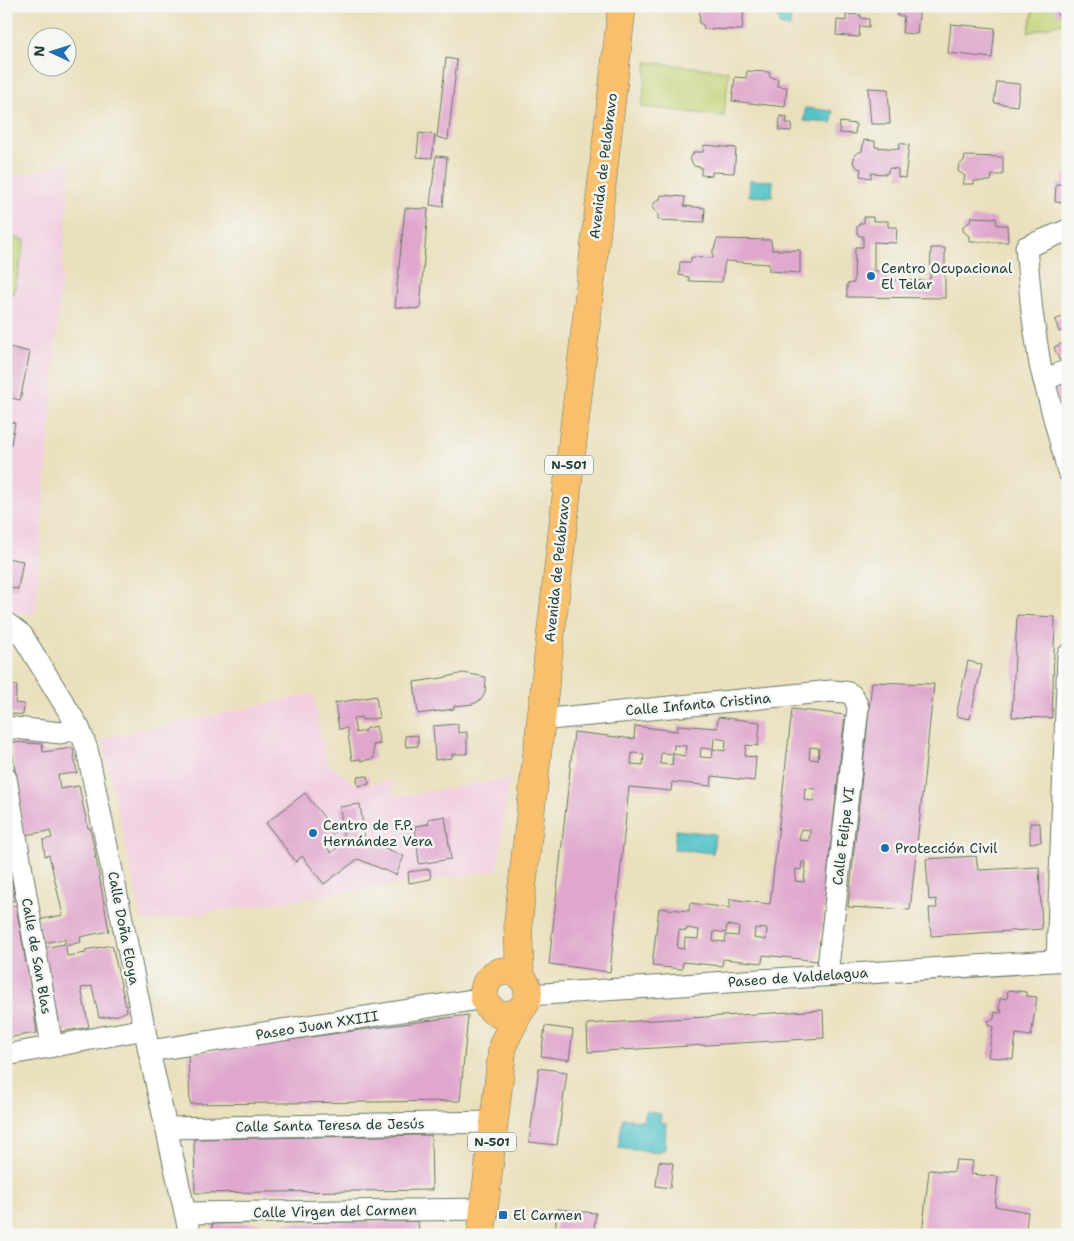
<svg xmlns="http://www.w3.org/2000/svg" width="1074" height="1241" font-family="'Shantell Sans',sans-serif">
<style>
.built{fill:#f2cfe1}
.green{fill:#c1d376;stroke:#708855}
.water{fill:#55c3c9;stroke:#3a807e}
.building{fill:#e0a7cd;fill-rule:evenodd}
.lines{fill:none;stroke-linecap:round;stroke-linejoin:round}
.minor-casing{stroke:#667664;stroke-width:23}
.highway-casing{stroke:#667664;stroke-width:29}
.minor{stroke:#fff;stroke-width:21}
.highway{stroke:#f8bf6c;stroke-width:28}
.poi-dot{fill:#1f6fb2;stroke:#f6f6f2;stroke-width:2}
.labels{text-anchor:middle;stroke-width:5;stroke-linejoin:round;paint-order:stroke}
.shield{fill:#f6f6f2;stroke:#60746d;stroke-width:1}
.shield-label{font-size:12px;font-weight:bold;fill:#1f3d34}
.street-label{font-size:14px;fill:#1f3d34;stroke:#f6f6f2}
.poi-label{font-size:14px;fill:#1f3d34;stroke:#f6f6f2;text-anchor:start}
</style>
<rect width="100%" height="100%" fill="#f6f6f2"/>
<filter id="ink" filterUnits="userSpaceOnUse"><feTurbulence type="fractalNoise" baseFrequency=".02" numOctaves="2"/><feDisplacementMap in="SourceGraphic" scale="10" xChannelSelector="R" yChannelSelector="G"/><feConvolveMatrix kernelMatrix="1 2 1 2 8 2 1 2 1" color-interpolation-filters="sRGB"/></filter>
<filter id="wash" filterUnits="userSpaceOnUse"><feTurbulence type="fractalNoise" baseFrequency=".0096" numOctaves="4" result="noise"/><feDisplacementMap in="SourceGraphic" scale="20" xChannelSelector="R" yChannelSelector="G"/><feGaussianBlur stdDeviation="1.12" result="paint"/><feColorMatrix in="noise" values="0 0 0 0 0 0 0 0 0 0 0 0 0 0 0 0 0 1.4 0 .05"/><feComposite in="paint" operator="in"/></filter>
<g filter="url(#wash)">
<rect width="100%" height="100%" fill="#eae0bd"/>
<g class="built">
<polygon points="71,162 35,615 6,610 6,179"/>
<polygon points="313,694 326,763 358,786 392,781 394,797 509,779 498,870 143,922 102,739"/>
</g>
<g class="green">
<polygon points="1034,6 1068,6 1068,21 1028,33"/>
<polygon points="647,62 729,71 724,116 642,107"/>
<polygon points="6,236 25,240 14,294 6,292"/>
</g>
<g class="water">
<polygon points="771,6 791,6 790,27 779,25 779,19 770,14"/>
<polygon points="805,108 833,111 832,123 804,121"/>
<polygon points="750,180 773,181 772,197 749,196"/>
<polygon points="676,830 715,834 713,853 674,849"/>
<polygon points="645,1111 661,1114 660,1122 666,1123 665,1150 661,1150 660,1153 618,1148 623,1118 644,1121"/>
</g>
<g id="blocks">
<g class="building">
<polygon points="704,6 744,6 742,30 704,29 703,25 699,23 700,9 703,9"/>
<polygon points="898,6 920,7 917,34 902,33 904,16 897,16"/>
<polygon points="1053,6 1067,6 1068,10 1058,16"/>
<polygon points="846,14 861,15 861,18 869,19 869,27 860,26 859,37 836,35 837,20 846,21"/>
<polygon points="951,24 995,28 992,58 948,53"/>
<polygon points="446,58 457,60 448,140 437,137"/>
<polygon points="747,71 769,72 770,77 778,79 777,86 787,87 785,107 732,101 735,77 746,78"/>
<polygon points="997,82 1020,84 1017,106 994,103"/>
<polygon points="868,88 888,89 890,124 871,124"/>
<polygon points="780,116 787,117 786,123 792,123 791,131 779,130"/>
<polygon points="840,122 856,124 855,134 839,133"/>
<polygon points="419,133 435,135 432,158 417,157"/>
<polygon points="864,140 875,141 875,147 899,149 900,143 909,145 905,178 898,177 898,169 889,168 887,174 871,173 871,178 860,176 861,169 858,168 853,163 855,154 862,151"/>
<polygon points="704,145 736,148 734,173 712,172 712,176 701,175 701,167 694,166 690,159 694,152 703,152"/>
<polygon points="436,156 447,157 443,207 430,205"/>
<polygon points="965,156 1003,157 1003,175 992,175 991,181 974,181 974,184 963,184 965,176 958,171 959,165 964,161"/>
<polygon points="1063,175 1068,175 1068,203 1055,202 1056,184 1063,184"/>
<polygon points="661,195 685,197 684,206 705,208 704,222 658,220 658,213 653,209 653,206 655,202 660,199"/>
<polygon points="405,208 428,209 420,309 395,307"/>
<polygon points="864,217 873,217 873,221 888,221 888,227 897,227 896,243 874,242 874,271 887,271 887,280 930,281 931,248 945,248 945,298 847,297 847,284 854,283 855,247 863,247 863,236 859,236 857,233 857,227 860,223 864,223"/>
<polygon points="971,217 996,218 997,225 1007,225 1008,242 969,242 969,236 963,231 963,226 970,222"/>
<polygon points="717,239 771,240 772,250 800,250 800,273 769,271 769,264 725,261 722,282 689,281 689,277 679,275 680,262 691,262 691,257 713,258 713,249 714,249"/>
<polygon points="1068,311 1068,328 1059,332 1055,320 1066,315 1064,312"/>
<polygon points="1068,341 1068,357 1059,360 1054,347"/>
<polygon points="9,347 30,352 20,400 6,397 6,359"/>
<polygon points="1068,378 1068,399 1059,405 1053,384"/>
<polygon points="6,421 15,423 7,465 6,464"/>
<polygon points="6,558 23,561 18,589 6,587"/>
<polygon points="1017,615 1055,617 1052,718 1012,717"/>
<polygon points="968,661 982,665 970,719 956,716"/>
<polygon points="463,673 486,677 485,693 481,700 473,704 454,706 454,709 418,714 414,682 442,678"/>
<polygon points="872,682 934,684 910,910 848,907"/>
<polygon points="6,685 17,686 15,703 24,704 23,715 6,713"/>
<polygon points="376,696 379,718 362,720 361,717 353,718 356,733 365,731 365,729 376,726 380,744 373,745 374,759 361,761 361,759 352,760 347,728 339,729 335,703"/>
<path d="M 792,709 L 845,715 L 818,961 L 763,955 L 762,963 L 723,959 L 722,966 L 683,962 L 682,969 L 652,966 L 659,908 L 689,911 L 690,903 L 730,908 L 730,899 L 770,904 ZM 810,747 L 819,748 L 818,760 L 809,759 ZM 805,788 L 815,789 L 813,801 L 804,800 ZM 801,829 L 810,830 L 809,841 L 799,840 ZM 802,862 L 806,862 L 804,882 L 795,881 L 796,869 L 801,870 ZM 727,925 L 739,927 L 738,936 L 726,935 L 725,942 L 713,941 L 714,931 L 726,933 ZM 687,928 L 699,930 L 698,939 L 685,938 L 684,949 L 677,948 L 679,930 L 686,931 ZM 755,928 L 767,929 L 766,940 L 754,938 Z"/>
<path d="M 718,717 L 760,722 L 758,746 L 746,745 L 745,756 L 756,757 L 754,781 L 712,776 L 711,786 L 672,782 L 671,791 L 629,787 L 610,972 L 549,964 L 574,732 L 634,739 L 635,726 L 677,731 L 678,725 L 717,728 ZM 714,738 L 726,740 L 725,751 L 713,749 L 712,758 L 700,757 L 701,748 L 713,749 ZM 674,745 L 686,746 L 685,756 L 673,754 L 672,765 L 660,764 L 661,753 L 673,754 ZM 632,753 L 644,754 L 643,765 L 631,764 Z"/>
<polygon points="458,724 458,733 467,732 467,754 452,754 452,758 435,760 433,726"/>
<polygon points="418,735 418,746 406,747 405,736"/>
<polygon points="11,742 42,744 43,752 73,748 77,773 58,775 60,789 79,786 88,828 90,828 96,857 94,857 96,858 109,931 80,937 81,942 66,946 67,956 86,953 85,950 112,945 127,1011 118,1015 99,1018 92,986 81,988 89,1027 59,1032 43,948 65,944 65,939 43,943 38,920 63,915 49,855 45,856 43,840 52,838 50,831 24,835"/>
<polygon points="368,776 369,784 358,786 357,777"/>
<polygon points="305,793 335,832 323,842 331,853 344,842 340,807 360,804 365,840 404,856 396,875 358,859 324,884 302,856 296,862 266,823"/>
<polygon points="445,816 451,859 419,864 415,826 429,824 428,819"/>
<polygon points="1030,823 1040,823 1041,842 1030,843"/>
<polygon points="6,855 15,900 6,902"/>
<polygon points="976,856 978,870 1039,867 1042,929 931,936 929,908 937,908 936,899 929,900 926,859"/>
<polygon points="430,869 431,879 409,883 408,872"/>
<polygon points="16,905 26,963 27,962 37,1033 6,1038 6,907"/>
<polygon points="1008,990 1026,992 1026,996 1037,997 1031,1036 1016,1034 1013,1059 988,1057 993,1027 988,1025 988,1021 994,1019 995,1012 1001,1013 1002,1010 999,1010 1000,998 1007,999"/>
<polygon points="823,1010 824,1038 588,1052 587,1024"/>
<polygon points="468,1015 460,1101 190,1104 188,1054"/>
<polygon points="545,1026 573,1030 569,1060 541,1056"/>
<polygon points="539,1068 567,1072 557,1145 529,1142"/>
<polygon points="431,1135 432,1190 195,1193 194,1139"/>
<polygon points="956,1160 973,1161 971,1174 998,1177 995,1206 1028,1212 1025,1235 922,1235 929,1170 954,1172"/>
<polygon points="659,1161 673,1163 670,1188 656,1186"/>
<polygon points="557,1209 596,1213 593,1235 555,1235"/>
<polygon points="418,1221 419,1235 212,1235 212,1224"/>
</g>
</g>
</g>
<g filter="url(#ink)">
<use href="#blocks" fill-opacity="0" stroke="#667664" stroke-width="1"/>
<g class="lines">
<g class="minor-casing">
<g id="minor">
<polyline points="1068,230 1026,247 1032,312 1040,365 1068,471"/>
<polyline points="1044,380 1068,370"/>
<polyline points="6,623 22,635 79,728 87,749 149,1051 190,1235"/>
<path d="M 540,720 L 832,691 C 849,692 853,691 858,708 L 827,975"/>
<polyline points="6,727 61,733 79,728"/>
<polyline points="6,778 52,1046"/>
<polyline points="1057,960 1068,655"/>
<polyline points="528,995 1068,960"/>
<polyline points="149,1051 485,998"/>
<polyline points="6,1055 145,1029"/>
<polyline points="167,1128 494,1122"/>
<polyline points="186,1213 484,1209"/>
</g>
</g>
<g class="highway-casing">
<g id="highway">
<circle cx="506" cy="993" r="22"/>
<polyline points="520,975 518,923 622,6"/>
<polyline points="481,1235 503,1044 520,1010"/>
</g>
</g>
<use href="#minor" class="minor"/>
<use href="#highway" class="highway"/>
</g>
</g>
<g class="poi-dot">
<circle cx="871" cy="276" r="5"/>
<circle cx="313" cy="833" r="5"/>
<circle cx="885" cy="848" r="5"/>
<rect x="498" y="1210" width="10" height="10" rx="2.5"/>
</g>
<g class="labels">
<g class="shield">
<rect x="545" y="455.5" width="48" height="19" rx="4"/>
<rect x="468" y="1132.5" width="48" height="19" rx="4"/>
</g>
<g class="shield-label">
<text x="569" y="469">N-501</text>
<text x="492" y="1146">N-501</text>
</g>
<g class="street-label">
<text transform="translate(603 166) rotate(-83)" y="5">Avenida de Pelabravo</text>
<text transform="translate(557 569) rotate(-84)" y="5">Avenida de Pelabravo</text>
<text transform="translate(698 704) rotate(-5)" y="5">Calle Infanta Cristina</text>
<text transform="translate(843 836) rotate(-83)" y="5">Calle Felipe VI</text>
<text transform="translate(124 928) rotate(79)" y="5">Calle Doña Eloya</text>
<text transform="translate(37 956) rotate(80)" y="5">Calle de San Blas</text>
<text transform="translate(798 977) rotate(-4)" y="5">Paseo de Valdelagua</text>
<text transform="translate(317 1025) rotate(-9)" y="5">Paseo Juan XXIII</text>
<text transform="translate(330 1125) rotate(-1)" y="5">Calle Santa Teresa de Jesús</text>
<text transform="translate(335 1211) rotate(-1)" y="5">Calle Virgen del Carmen</text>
</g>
<g class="poi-label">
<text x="881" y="273">Centro Ocupacional<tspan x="881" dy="16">El Telar</tspan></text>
<text x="323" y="830">Centro de F.P.<tspan x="323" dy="16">Hernández Vera</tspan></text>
<text x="895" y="853">Protección Civil</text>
<text x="513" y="1220">El Carmen</text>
</g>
</g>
<rect width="1074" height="1241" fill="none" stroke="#f6f6f2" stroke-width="25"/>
<g transform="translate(52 52) rotate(274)"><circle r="24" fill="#f6f6f2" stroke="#a0aca6"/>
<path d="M0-4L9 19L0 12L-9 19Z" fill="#1f6fb2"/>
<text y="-8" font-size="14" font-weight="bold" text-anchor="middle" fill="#1f3d34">N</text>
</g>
</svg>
